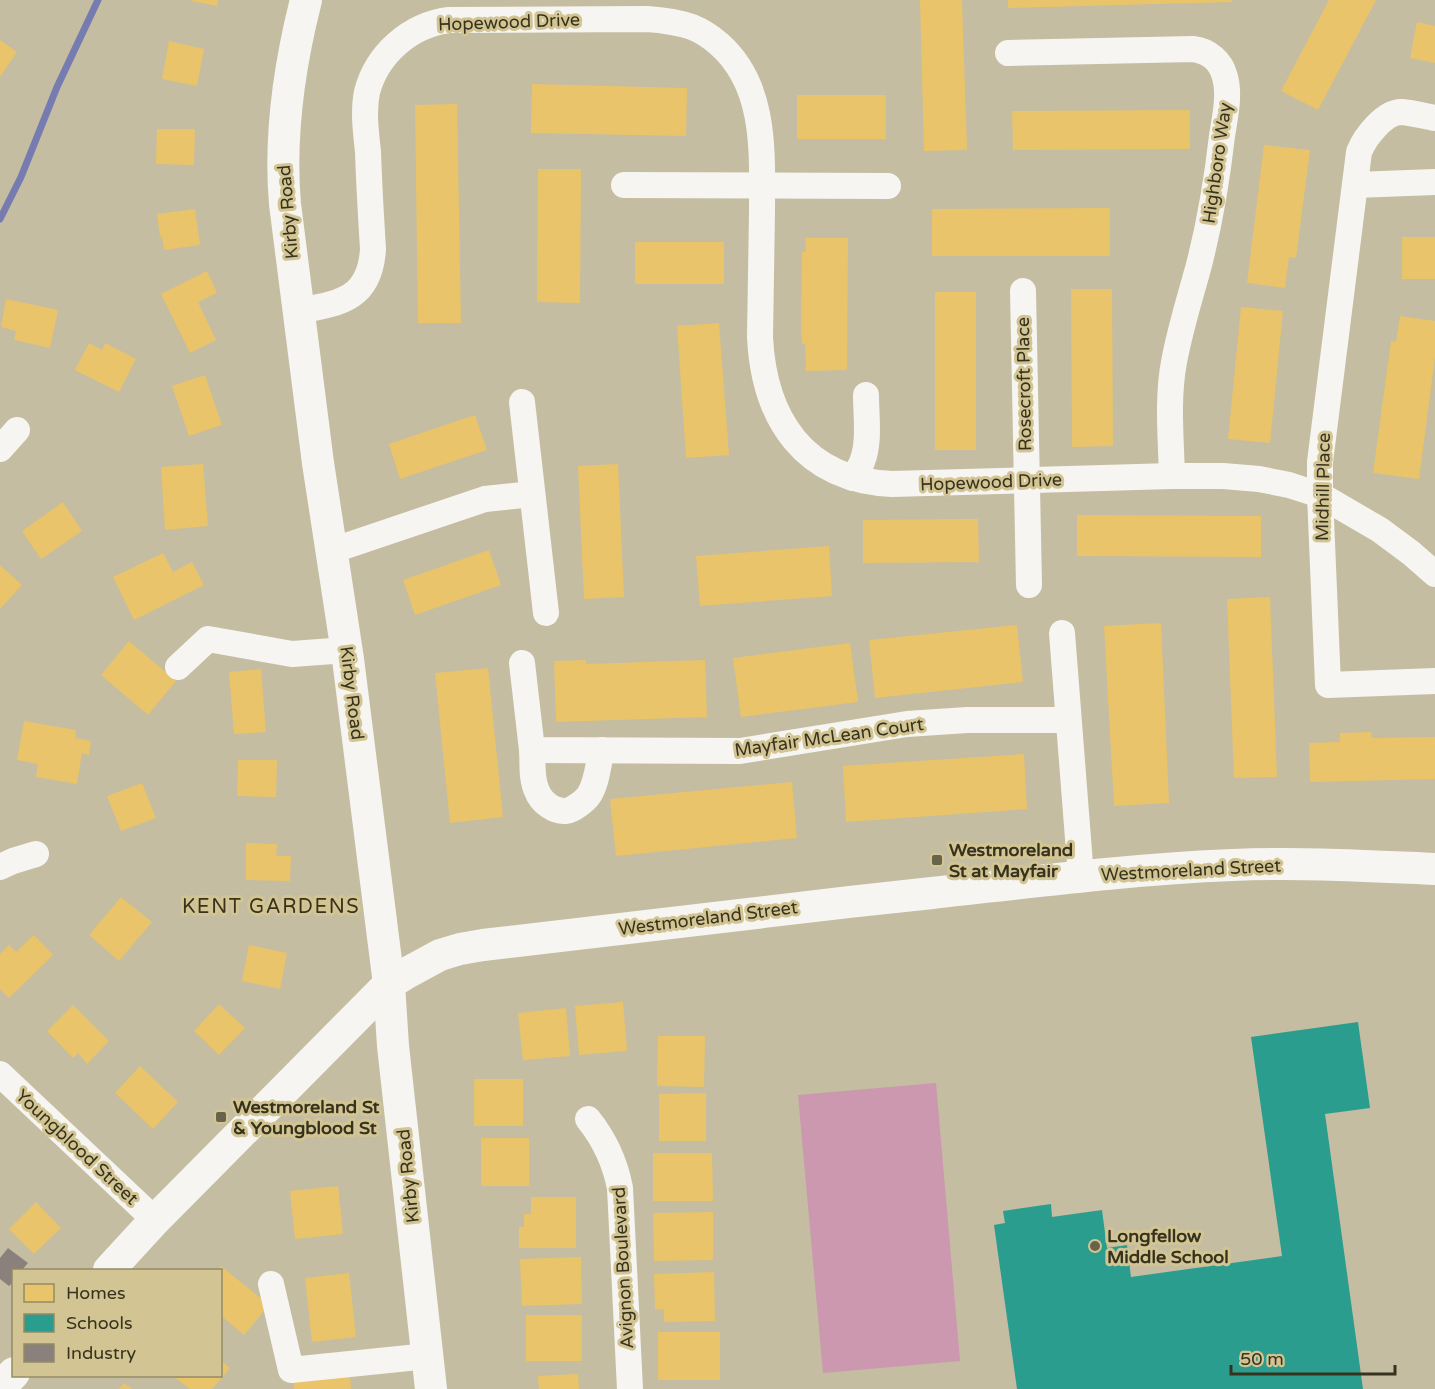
<svg xmlns="http://www.w3.org/2000/svg" width="1435" height="1389" font-family="'Varela Round',sans-serif">
<style>
.green{fill:#cb98b0}
.homes{fill:#e9c46a}
.schools{fill:#2a9d8f}
.industry{fill:#8a817c}
.lines{fill:none;stroke-linecap:round;stroke-linejoin:round}
.stream{stroke:#767cb0;stroke-width:7}
.minor{stroke:#f6f5f1;stroke-width:26}
.major{stroke:#f6f5f1;stroke-width:32}
.poi-dot{fill:#68634b;stroke:#d2c593;stroke-width:2}
.labels{text-anchor:middle;stroke-width:6;stroke-linejoin:round;paint-order:stroke}
.street-label{font-size:18px;fill:#37321d;stroke:#d2c593}
.poi-label{font-size:18px;font-weight:bold;fill:#37321d;stroke:#d2c593;text-anchor:start}
.neighbourhood-label{font-size:20px;letter-spacing:1.5px;fill:#37321d;stroke:#d2c593}
</style>
<rect width="100%" height="100%" fill="#c4bda1"/>
<polygon class="green" points="936,1083 960,1361 823,1373 798,1095"/>
<g class="homes">
<polygon points="192,0 218,0 217,6 192,1"/>
<polygon points="920,0 962,0 967,150 924,151"/>
<polygon points="1008,0 1232,0 1232,2 1008,8"/>
<polygon points="1329,0 1376,0 1318,110 1281,91"/>
<polygon points="1417,22 1435,26 1435,63 1410,58"/>
<polygon points="0,40 17,52 0,77"/>
<polygon points="169,41 204,49 197,86 162,79"/>
<polygon points="532,84 687,88 686,136 531,133"/>
<rect x="797" y="95" width="89" height="44"/>
<polygon points="457,104 461,323 418,323 415,105"/>
<polygon points="1190,110 1190,149 1013,150 1012,111"/>
<polygon points="157,129 195,129 194,165 156,164"/>
<polygon points="1264,145 1310,150 1296,258 1289,257 1285,288 1247,283"/>
<polygon points="538,169 581,169 580,303 537,302"/>
<polygon points="1110,208 1110,256 932,256 932,209"/>
<polygon points="195,209 200,245 164,250 162,236 160,237 157,214"/>
<rect x="1402" y="237" width="33" height="42"/>
<polygon points="805,238 848,238 847,370 806,371 805,344 802,344 801,324 802,252 806,252"/>
<rect x="635" y="242" width="89" height="42"/>
<polygon points="207,271 217,293 198,302 216,340 190,353 161,294"/>
<polygon points="1071,289 1112,289 1113,446 1072,447"/>
<rect x="935" y="292" width="41" height="158"/>
<polygon points="6,299 58,310 50,348 14,340 16,331 1,327"/>
<polygon points="1241,307 1283,311 1270,443 1228,439"/>
<polygon points="1400,316 1435,321 1435,357 1419,479 1373,473 1391,341 1396,342"/>
<polygon points="719,323 729,455 686,458 677,326"/>
<polygon points="89,343 102,350 105,343 136,359 119,392 75,370"/>
<polygon points="205,375 222,425 189,436 172,386"/>
<polygon points="475,415 487,450 400,479 389,444"/>
<polygon points="203,464 208,526 165,530 161,467"/>
<polygon points="618,464 624,597 584,599 578,466"/>
<polygon points="63,502 82,531 41,559 22,531"/>
<polygon points="1077,515 1261,516 1261,557 1077,556"/>
<polygon points="955,519 978,519 979,562 863,563 863,520"/>
<polygon points="829,546 832,596 700,606 696,556"/>
<polygon points="489,550 501,585 415,615 403,580"/>
<polygon points="163,553 173,572 192,562 204,585 134,620 113,577"/>
<polygon points="0,565 22,585 0,609"/>
<polygon points="1270,597 1277,777 1234,778 1227,599"/>
<polygon points="1161,623 1169,803 1114,806 1104,626"/>
<polygon points="1017,625 1023,682 875,698 869,640"/>
<polygon points="129,641 176,681 148,715 101,675"/>
<polygon points="850,643 858,702 741,717 733,658"/>
<polygon points="586,660 586,664 705,660 707,717 556,722 554,661"/>
<polygon points="488,668 503,817 450,823 435,673"/>
<polygon points="261,669 266,732 234,734 229,672"/>
<polygon points="24,721 76,730 75,738 91,741 89,755 82,753 77,784 36,777 38,764 17,760"/>
<polygon points="1371,732 1372,738 1435,737 1435,779 1310,782 1309,743 1340,742 1340,733"/>
<polygon points="1024,754 1027,809 846,822 843,766"/>
<polygon points="238,760 277,760 276,797 237,796"/>
<polygon points="792,782 797,838 616,856 610,799"/>
<polygon points="142,783 156,818 121,831 107,796"/>
<polygon points="246,843 277,844 276,856 291,856 290,881 246,880"/>
<polygon points="121,897 152,922 119,961 89,935"/>
<polygon points="34,935 53,955 9,998 0,989 0,954 9,945 16,952"/>
<polygon points="249,945 287,953 280,989 242,981"/>
<polygon points="623,1002 627,1051 579,1055 575,1006"/>
<polygon points="219,1004 245,1028 219,1055 194,1031"/>
<polygon points="73,1005 109,1041 87,1064 78,1053 73,1058 47,1031"/>
<polygon points="566,1008 570,1056 523,1060 518,1013"/>
<polygon points="658,1036 705,1036 704,1087 657,1086"/>
<polygon points="140,1066 178,1102 153,1129 115,1093"/>
<rect x="474" y="1079" width="49" height="47"/>
<polygon points="706,1093 706,1141 659,1141 659,1094"/>
<rect x="481" y="1138" width="48" height="48"/>
<polygon points="653,1153 712,1153 713,1201 653,1201"/>
<polygon points="338,1186 343,1234 295,1239 290,1191"/>
<polygon points="531,1197 576,1197 576,1248 519,1248 519,1227 524,1227 524,1214 531,1214"/>
<polygon points="36,1202 61,1228 34,1254 9,1229"/>
<polygon points="713,1212 713,1260 654,1261 653,1213"/>
<polygon points="581,1257 582,1304 522,1306 520,1259"/>
<polygon points="221,1266 269,1305 244,1335 220,1315 220,1270 217,1270"/>
<polygon points="714,1272 715,1321 664,1322 664,1309 655,1310 654,1274"/>
<polygon points="349,1273 356,1337 312,1342 305,1278"/>
<rect x="526" y="1315" width="56" height="46"/>
<rect x="658" y="1332" width="62" height="48"/>
<polygon points="220,1360 230,1368 212,1389 190,1389 173,1376 220,1376"/>
<polygon points="350,1374 351,1389 294,1389 293,1379"/>
<polygon points="578,1374 579,1389 539,1389 538,1376"/>
<polygon points="124,1383 132,1389 119,1389"/>
</g>
<polygon class="schools" points="1358,1022 1370,1108 1325,1114 1363,1389 1017,1389 994,1225 1005,1223 1003,1211 1051,1204 1052,1217 1102,1210 1107,1248 1127,1245 1131,1277 1282,1256 1251,1037"/>
<polygon class="industry" points="8,1248 28,1263 22,1270 14,1270 14,1281 9,1286 0,1279 0,1258"/>
<g class="lines">
<polyline class="stream" points="0,219 21,177 57,87 98,0"/>
<g class="minor">
<path d="M 1008,53 L 1193,49 C 1209,51 1221,61 1225,77 C 1230,95 1225,117 1222,136 C 1217,180 1210,222 1199,265 C 1190,298 1180,329 1174,362 C 1167,399 1171,439 1172,476"/>
<path d="M 1435,118 C 1424,116 1413,113 1402,112 C 1385,111 1365,137 1359,152 L 1320,462 L 1320,495 L 1328,685 L 1435,681"/>
<polyline points="624,185 888,186"/>
<polyline points="1355,185 1435,182"/>
<polyline points="1023,291 1029,585"/>
<path d="M 299,311 C 341,303 370,299 373,249 C 371,217 369,184 368,152 C 366,133 363,111 367,92 C 377,54 410,25 449,20 L 647,19 C 662,20 677,22 692,27 C 702,31 711,37 719,44 C 767,86 762,154 762,212 C 761,254 761,295 760,337 C 764,419 804,480 892,484 L 1172,476 L 1223,476 L 1259,479 L 1289,485 L 1320,495 L 1380,530 L 1411,553 L 1435,574"/>
<polyline points="522,402 546,613"/>
<polyline points="0,449 17,430"/>
<path d="M 853,478 C 856,473 860,467 862,462 C 870,442 866,416 866,395"/>
<polyline points="331,551 485,499 532,494"/>
<polyline points="1062,633 1081,877"/>
<polyline points="522,663 532,750 740,751 907,724 967,720 1068,720"/>
<polyline points="178,667 208,639 292,654 347,650"/>
<path d="M 532,750 C 533,763 531,779 537,791 C 541,802 554,812 566,811 C 573,810 585,801 589,795 C 597,783 598,764 602,750"/>
<polyline points="0,867 13,861 36,854"/>
<polyline points="0,1074 155,1220"/>
<path d="M 588,1119 C 605,1140 615,1162 620,1188 L 630,1389"/>
<polyline points="271,1284 291,1370 428,1356"/>
</g>
<g class="major">
<path d="M 306,0 C 289,67 279,135 285,204 L 318,463 L 348,659 L 383,937 L 389,984 L 393,1046 L 431,1389"/>
<path d="M 109,1270 L 155,1220 L 389,984 L 405,974 L 440,955 L 460,949 L 483,945 C 632,927 782,909 932,893 C 1032,882 1132,869 1233,865 C 1301,862 1368,866 1435,869"/>
<polyline points="0,1388 14,1373"/>
</g>
</g>
<g class="poi-dot">
<rect x="931" y="854" width="12" height="12" rx="3"/>
<rect x="215" y="1111" width="12" height="12" rx="3"/>
<circle cx="1095" cy="1246" r="6"/>
</g>
<g class="labels">
<g class="street-label">
<text transform="translate(509 22) rotate(-2)" y="6">Hopewood Drive</text>
<text transform="translate(1217 163) rotate(-82)" y="6">Highboro Way</text>
<text transform="translate(288 212) rotate(-95)" y="6">Kirby Road</text>
<text transform="translate(1024 384) rotate(-91)" y="6">Rosecroft Place</text>
<text transform="translate(991 482) rotate(-2)" y="6">Hopewood Drive</text>
<text transform="translate(1323 487) rotate(-89)" y="6">Midhill Place</text>
<text transform="translate(352 693) rotate(83)" y="6">Kirby Road</text>
<text transform="translate(829 737) rotate(-8)" y="6">Mayfair McLean Court</text>
<text transform="translate(1191 870) rotate(-3)" y="6">Westmoreland Street</text>
<text transform="translate(708 918) rotate(-7)" y="6">Westmoreland Street</text>
<text transform="translate(77 1147) rotate(43)" y="6">Youngblood Street</text>
<text transform="translate(408 1176) rotate(-96)" y="6">Kirby Road</text>
<text transform="translate(623 1268) rotate(-93)" y="6">Avignon Boulevard</text>
</g>
<g class="poi-label">
<text x="949" y="856">Westmoreland<tspan x="949" dy="21">St at Mayfair</tspan></text>
<text x="233" y="1113">Westmoreland St<tspan x="233" dy="21">&amp; Youngblood St</tspan></text>
<text x="1107" y="1242">Longfellow<tspan x="1107" dy="21">Middle School</tspan></text>
</g>
<g class="neighbourhood-label">
<text x="271" y="913">KENT GARDENS</text>
</g>
</g>
<rect x="12" y="1269" width="210" height="108" fill="#d2c593" stroke="#948a64" stroke-width="1.5"/>
<rect x="24" y="1284" width="30" height="18" fill="#e9c46a" stroke="#948a64" stroke-width="1.5"/>
<text x="66" y="1299" font-size="18" fill="#37321d">Homes</text>
<rect x="24" y="1314" width="30" height="18" fill="#2a9d8f" stroke="#948a64" stroke-width="1.5"/>
<text x="66" y="1329" font-size="18" fill="#37321d">Schools</text>
<rect x="24" y="1344" width="30" height="18" fill="#8a817c" stroke="#948a64" stroke-width="1.5"/>
<text x="66" y="1359" font-size="18" fill="#37321d">Industry</text>
<path d="M1231 1365v9h164v-9" fill="none" stroke="#37321d" stroke-width="3"/>
<text x="1240" y="1365" font-size="18" fill="#37321d" stroke="#d2c593" stroke-width="4.5" paint-order="stroke">50 m</text>
</svg>
